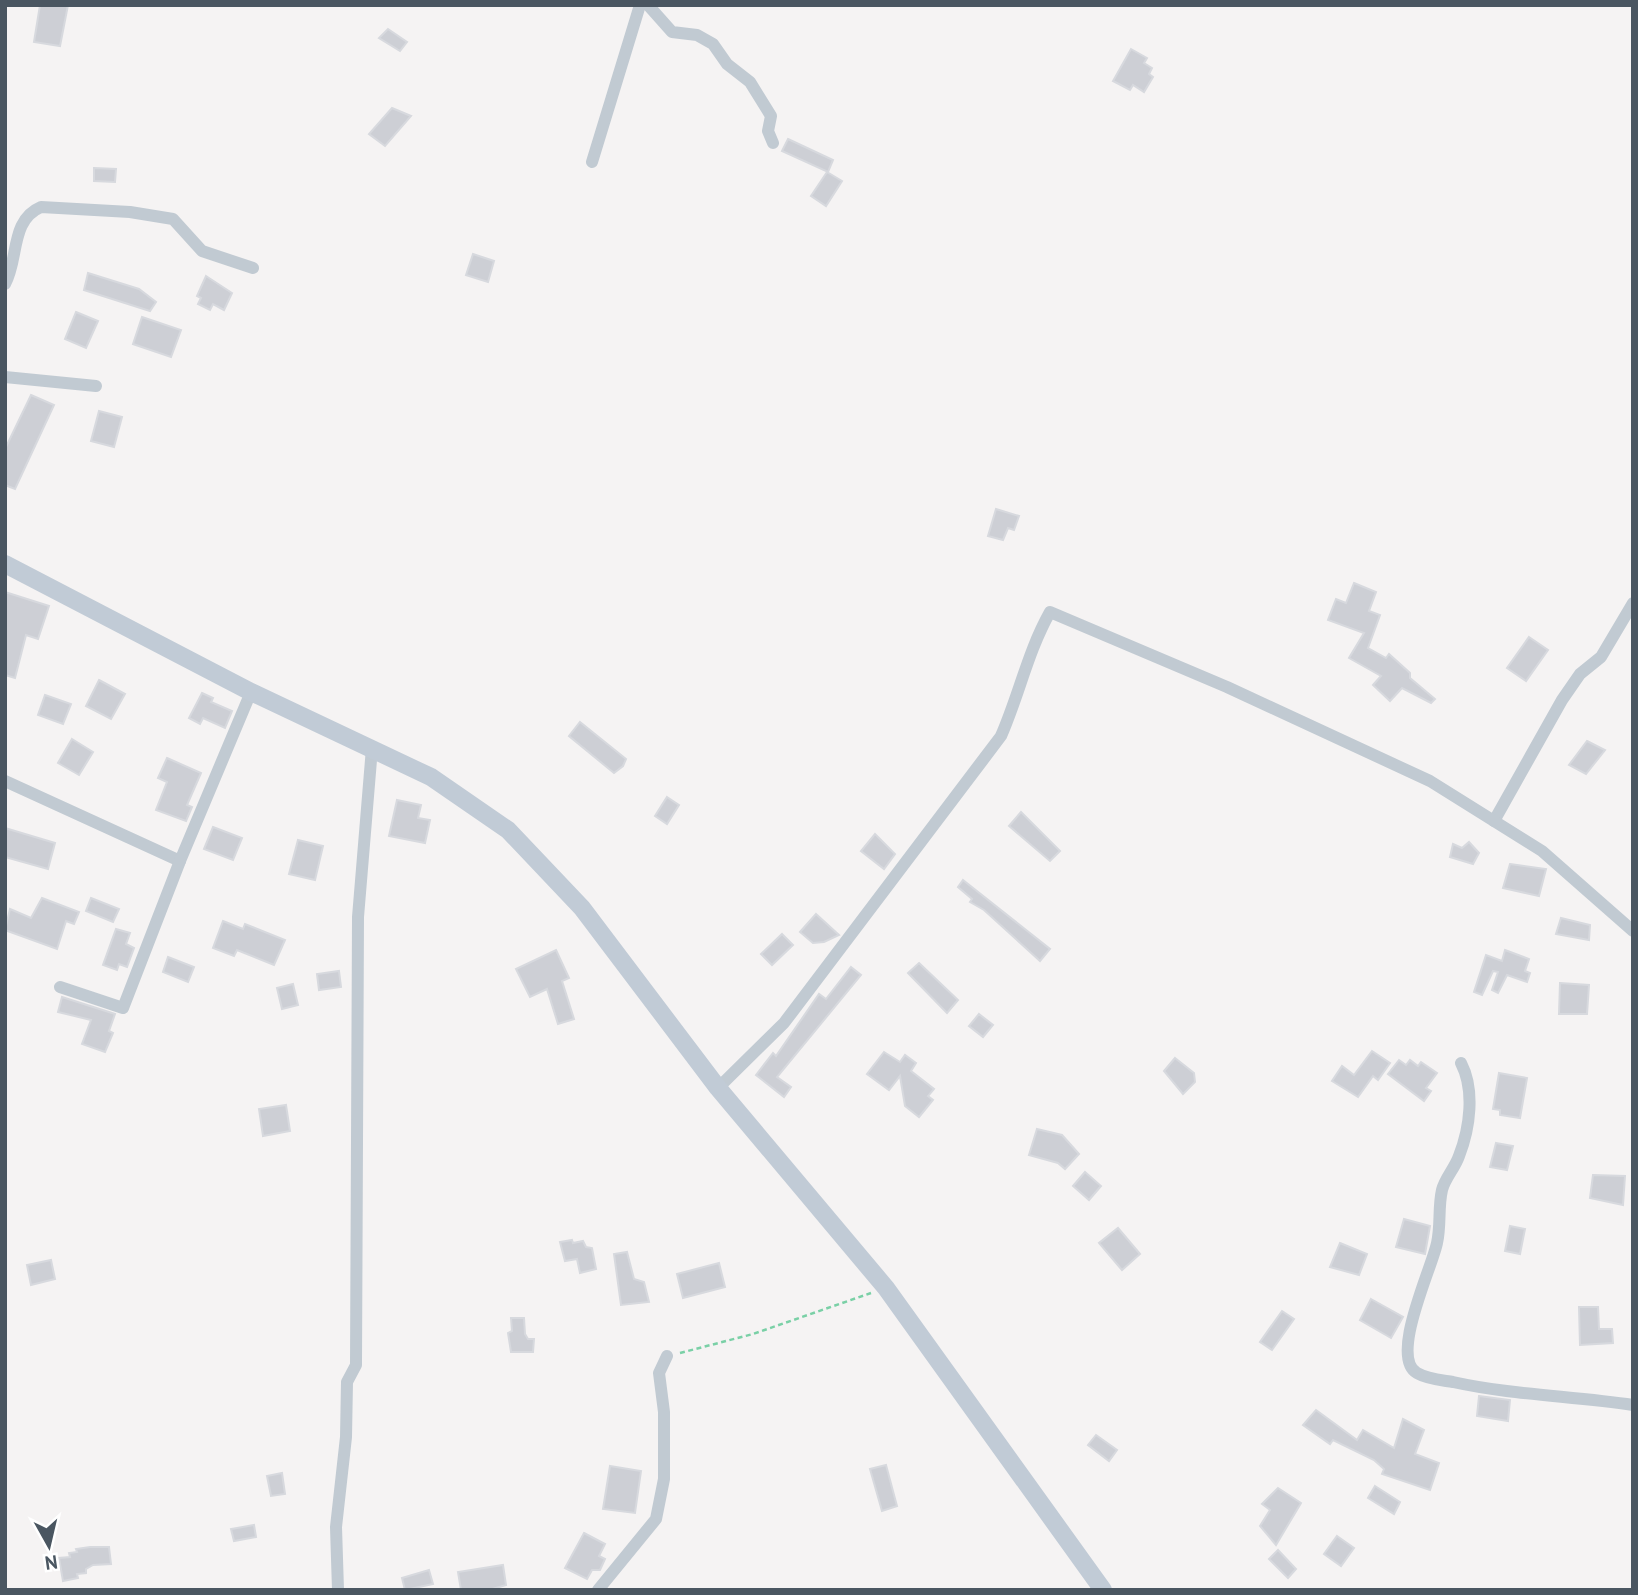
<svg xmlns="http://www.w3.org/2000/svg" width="1638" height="1595" font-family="'PT Sans',sans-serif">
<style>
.building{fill:#cdcfd5;stroke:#d7d9de;stroke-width:2}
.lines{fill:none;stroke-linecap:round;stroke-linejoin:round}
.path{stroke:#7ad0a6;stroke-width:2.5;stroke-dasharray:5 3.5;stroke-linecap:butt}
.street{stroke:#c1cad2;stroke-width:12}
.secondary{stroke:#c1cbd6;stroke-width:18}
</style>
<rect width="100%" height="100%" fill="#f5f3f3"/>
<g class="building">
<polygon points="40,5 68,5 60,46 34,42"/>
<polygon points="388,29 407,42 400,51 379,38"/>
<polygon points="1131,49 1147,58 1144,63 1152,68 1149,74 1153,77 1144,92 1133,85 1130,90 1113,81"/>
<polygon points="392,108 411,116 385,146 369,134"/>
<polygon points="788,139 833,160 828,172 782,151"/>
<polygon points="94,168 116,169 115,182 94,181"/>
<polygon points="827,172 842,181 826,206 811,196"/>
<polygon points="473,254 494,261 488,282 466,275"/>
<polygon points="88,273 139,289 156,302 150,311 84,290"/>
<polygon points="206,276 232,293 224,310 213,304 210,310 198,304 201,298 197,296"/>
<polygon points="76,312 98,321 86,348 65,339"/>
<polygon points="142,317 181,330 171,357 133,344"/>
<polygon points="31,395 54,405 15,489 5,485 5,449"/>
<polygon points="99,411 122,417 114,447 91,441"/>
<polygon points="996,509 1019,516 1014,530 1008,528 1003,540 988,536"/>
<polygon points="1354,583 1376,592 1369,611 1380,615 1368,648 1386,658 1389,654 1410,673 1410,678 1435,699 1431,703 1402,688 1390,701 1373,685 1381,676 1349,658 1364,633 1328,620 1336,599 1346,603"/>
<polygon points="5,592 49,606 38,639 26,635 15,678 5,675"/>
<polygon points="1529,637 1548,650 1526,681 1507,668"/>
<polygon points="99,680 125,694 111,719 86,706"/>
<polygon points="202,693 213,698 211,702 232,711 225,728 203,718 200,724 189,718"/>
<polygon points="45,695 71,704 63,724 38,715"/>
<polygon points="580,722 626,759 623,766 614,773 569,736"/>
<polygon points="72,739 93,752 79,775 58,763"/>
<polygon points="1587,741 1605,750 1586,774 1569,765"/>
<polygon points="167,758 201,773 187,805 192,807 186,821 156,810 167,782 158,778"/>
<polygon points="667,797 679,805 667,824 655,816"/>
<polygon points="397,800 421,805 418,818 430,820 425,843 389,836"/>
<polygon points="1021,812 1060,851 1050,861 1009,826"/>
<polygon points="213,827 242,838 233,860 204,849"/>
<polygon points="5,828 55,843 48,869 5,857"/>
<polygon points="875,834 895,854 884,869 861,851"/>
<polygon points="298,840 323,846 315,880 289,874"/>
<polygon points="1469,842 1479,853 1473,864 1450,857 1453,844 1462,848"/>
<polygon points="1510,864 1546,869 1539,896 1503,888"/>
<polygon points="963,880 1050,949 1040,961 984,910 970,902 972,899 958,887"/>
<polygon points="42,898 79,912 74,924 66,921 57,949 5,930 10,909 31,918"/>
<polygon points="91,898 119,909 113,922 86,911"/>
<polygon points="816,914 839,935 824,942 813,943 800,932"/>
<polygon points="1561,918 1590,925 1589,940 1556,934"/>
<polygon points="223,921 243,929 245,924 285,940 274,965 237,950 234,956 213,948"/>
<polygon points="116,929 130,933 126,944 134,948 127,967 119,964 117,970 103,965"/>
<polygon points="782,934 793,945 772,965 761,954"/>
<polygon points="556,950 569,978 562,981 574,1019 558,1024 547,989 530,997 516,969"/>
<polygon points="1505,950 1529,959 1525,971 1530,973 1527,982 1507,975 1498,993 1492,990 1498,972 1493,971 1482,995 1474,992 1486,955 1502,961"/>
<polygon points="168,957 194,967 188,982 163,972"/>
<polygon points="919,963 958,1000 947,1013 908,973"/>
<polygon points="851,967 861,975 777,1077 791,1087 784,1097 756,1075 773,1053 776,1056 819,994 826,999"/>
<polygon points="339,971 341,987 319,990 317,974"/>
<polygon points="1560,983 1589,985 1587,1014 1559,1014"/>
<polygon points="293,984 298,1005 282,1009 277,988"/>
<polygon points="62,997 115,1014 109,1031 113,1033 105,1052 82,1044 91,1020 58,1012"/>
<polygon points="979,1014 993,1025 983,1037 969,1026"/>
<polygon points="1372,1051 1390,1063 1378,1080 1373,1076 1358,1097 1332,1081 1342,1066 1354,1075"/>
<polygon points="884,1052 900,1062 905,1055 916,1063 911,1071 934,1089 928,1096 933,1100 919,1117 905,1106 900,1076 889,1090 867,1074"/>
<polygon points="1175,1058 1194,1073 1195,1082 1183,1094 1164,1071"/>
<polygon points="1399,1060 1406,1065 1410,1060 1418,1066 1421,1062 1437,1073 1426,1088 1431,1091 1424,1101 1388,1074"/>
<polygon points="1499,1073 1527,1078 1520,1118 1500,1115 1500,1110 1493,1109"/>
<polygon points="286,1105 290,1131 263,1136 259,1109"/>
<polygon points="1037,1129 1062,1135 1079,1154 1065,1169 1058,1163 1029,1155"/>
<polygon points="1496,1143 1513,1146 1507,1170 1490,1167"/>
<polygon points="1085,1172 1101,1186 1089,1200 1073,1186"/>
<polygon points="1593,1175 1625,1176 1623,1205 1590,1198"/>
<polygon points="1404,1219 1430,1226 1425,1254 1396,1247"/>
<polygon points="1510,1226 1525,1229 1520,1254 1505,1251"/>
<polygon points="1118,1228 1140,1254 1122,1270 1099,1243"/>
<polygon points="572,1240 573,1243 583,1241 586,1247 592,1248 596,1269 580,1273 577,1259 565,1261 560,1242"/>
<polygon points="1340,1243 1367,1254 1359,1275 1330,1267"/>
<polygon points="627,1252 634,1279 644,1282 649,1302 621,1305 614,1254"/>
<polygon points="51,1260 55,1279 31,1285 27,1265"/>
<polygon points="719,1263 725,1287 683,1298 677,1274"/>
<polygon points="1371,1299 1403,1317 1391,1338 1360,1320"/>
<polygon points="1579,1307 1598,1307 1599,1329 1612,1329 1613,1343 1580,1345"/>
<polygon points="1282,1311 1294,1319 1272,1350 1260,1342"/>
<polygon points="511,1318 524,1318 525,1334 528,1339 534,1339 533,1352 511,1352 508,1333 512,1331"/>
<polygon points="1479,1396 1510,1400 1508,1421 1477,1416"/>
<polygon points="1316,1410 1357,1440 1363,1430 1394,1448 1403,1419 1424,1430 1415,1454 1439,1463 1430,1490 1382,1474 1384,1469 1374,1460 1333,1440 1330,1444 1303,1425"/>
<polygon points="1096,1435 1117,1450 1109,1461 1088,1445"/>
<polygon points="886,1465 897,1506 882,1511 870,1469"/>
<polygon points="610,1466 641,1471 635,1513 603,1509"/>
<polygon points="282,1473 285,1494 271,1496 267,1476"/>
<polygon points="1375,1486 1400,1502 1394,1514 1368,1498"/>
<polygon points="1278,1488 1301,1503 1276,1545 1260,1526 1270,1510 1262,1504"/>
<polygon points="254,1525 256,1537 234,1541 231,1529"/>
<polygon points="584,1533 605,1544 599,1556 605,1559 600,1570 592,1570 587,1579 565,1568"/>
<polygon points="1337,1536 1354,1548 1341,1566 1324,1554"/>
<polygon points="90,1547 109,1547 111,1564 93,1565 86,1569 86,1573 77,1574 78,1578 63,1581 59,1558 70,1557 69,1553 77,1552 76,1549"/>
<polygon points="1278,1550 1296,1569 1288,1578 1269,1559"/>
<polygon points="503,1565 506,1585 489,1590 461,1590 458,1572"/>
<polygon points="429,1570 433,1584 405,1590 402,1578"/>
</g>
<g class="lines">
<polyline class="path" points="680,1353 753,1334 871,1293"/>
<g class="street">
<polyline points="648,5 672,32 697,35 713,44 727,64 750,82 771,116 768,131 773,143"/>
<polyline points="592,162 640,5"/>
<path d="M 5,284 C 19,259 10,220 41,207 L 130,212 L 173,219 L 202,251 L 253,268"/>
<polyline points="5,377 96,386"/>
<polyline points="5,781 180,861"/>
<polyline points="1494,821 1562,700 1580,674 1601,657 1633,603"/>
<polyline points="60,987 123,1008 180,861 251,692"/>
<path d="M 1461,1063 C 1475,1090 1470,1128 1459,1156 C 1455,1168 1445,1178 1442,1190 C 1438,1207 1441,1226 1437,1243 C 1432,1268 1389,1357 1417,1373 C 1427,1379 1441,1380 1453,1382 C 1512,1395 1573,1396 1633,1405"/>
<path d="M 718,1088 L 784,1023 L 1001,736 C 1019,695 1028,651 1050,612 L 1227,687 L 1430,781 L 1542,851 L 1633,931"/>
<polyline points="338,1590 336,1527 346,1437 347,1382 356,1365 358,917 372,748"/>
<polyline points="598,1590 656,1519 664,1479 664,1412 659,1373 667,1356"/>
</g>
<polyline class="secondary" points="5,564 251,692 431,777 508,830 582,908 718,1088 886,1288 1103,1590"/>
</g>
<rect width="1638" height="1595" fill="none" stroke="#4a5661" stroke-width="14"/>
<g transform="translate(49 1546) rotate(172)" stroke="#ffffff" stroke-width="5" paint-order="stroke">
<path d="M0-5L12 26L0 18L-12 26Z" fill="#4a5661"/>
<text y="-10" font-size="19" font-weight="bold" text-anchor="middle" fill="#4a5661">N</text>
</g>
</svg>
